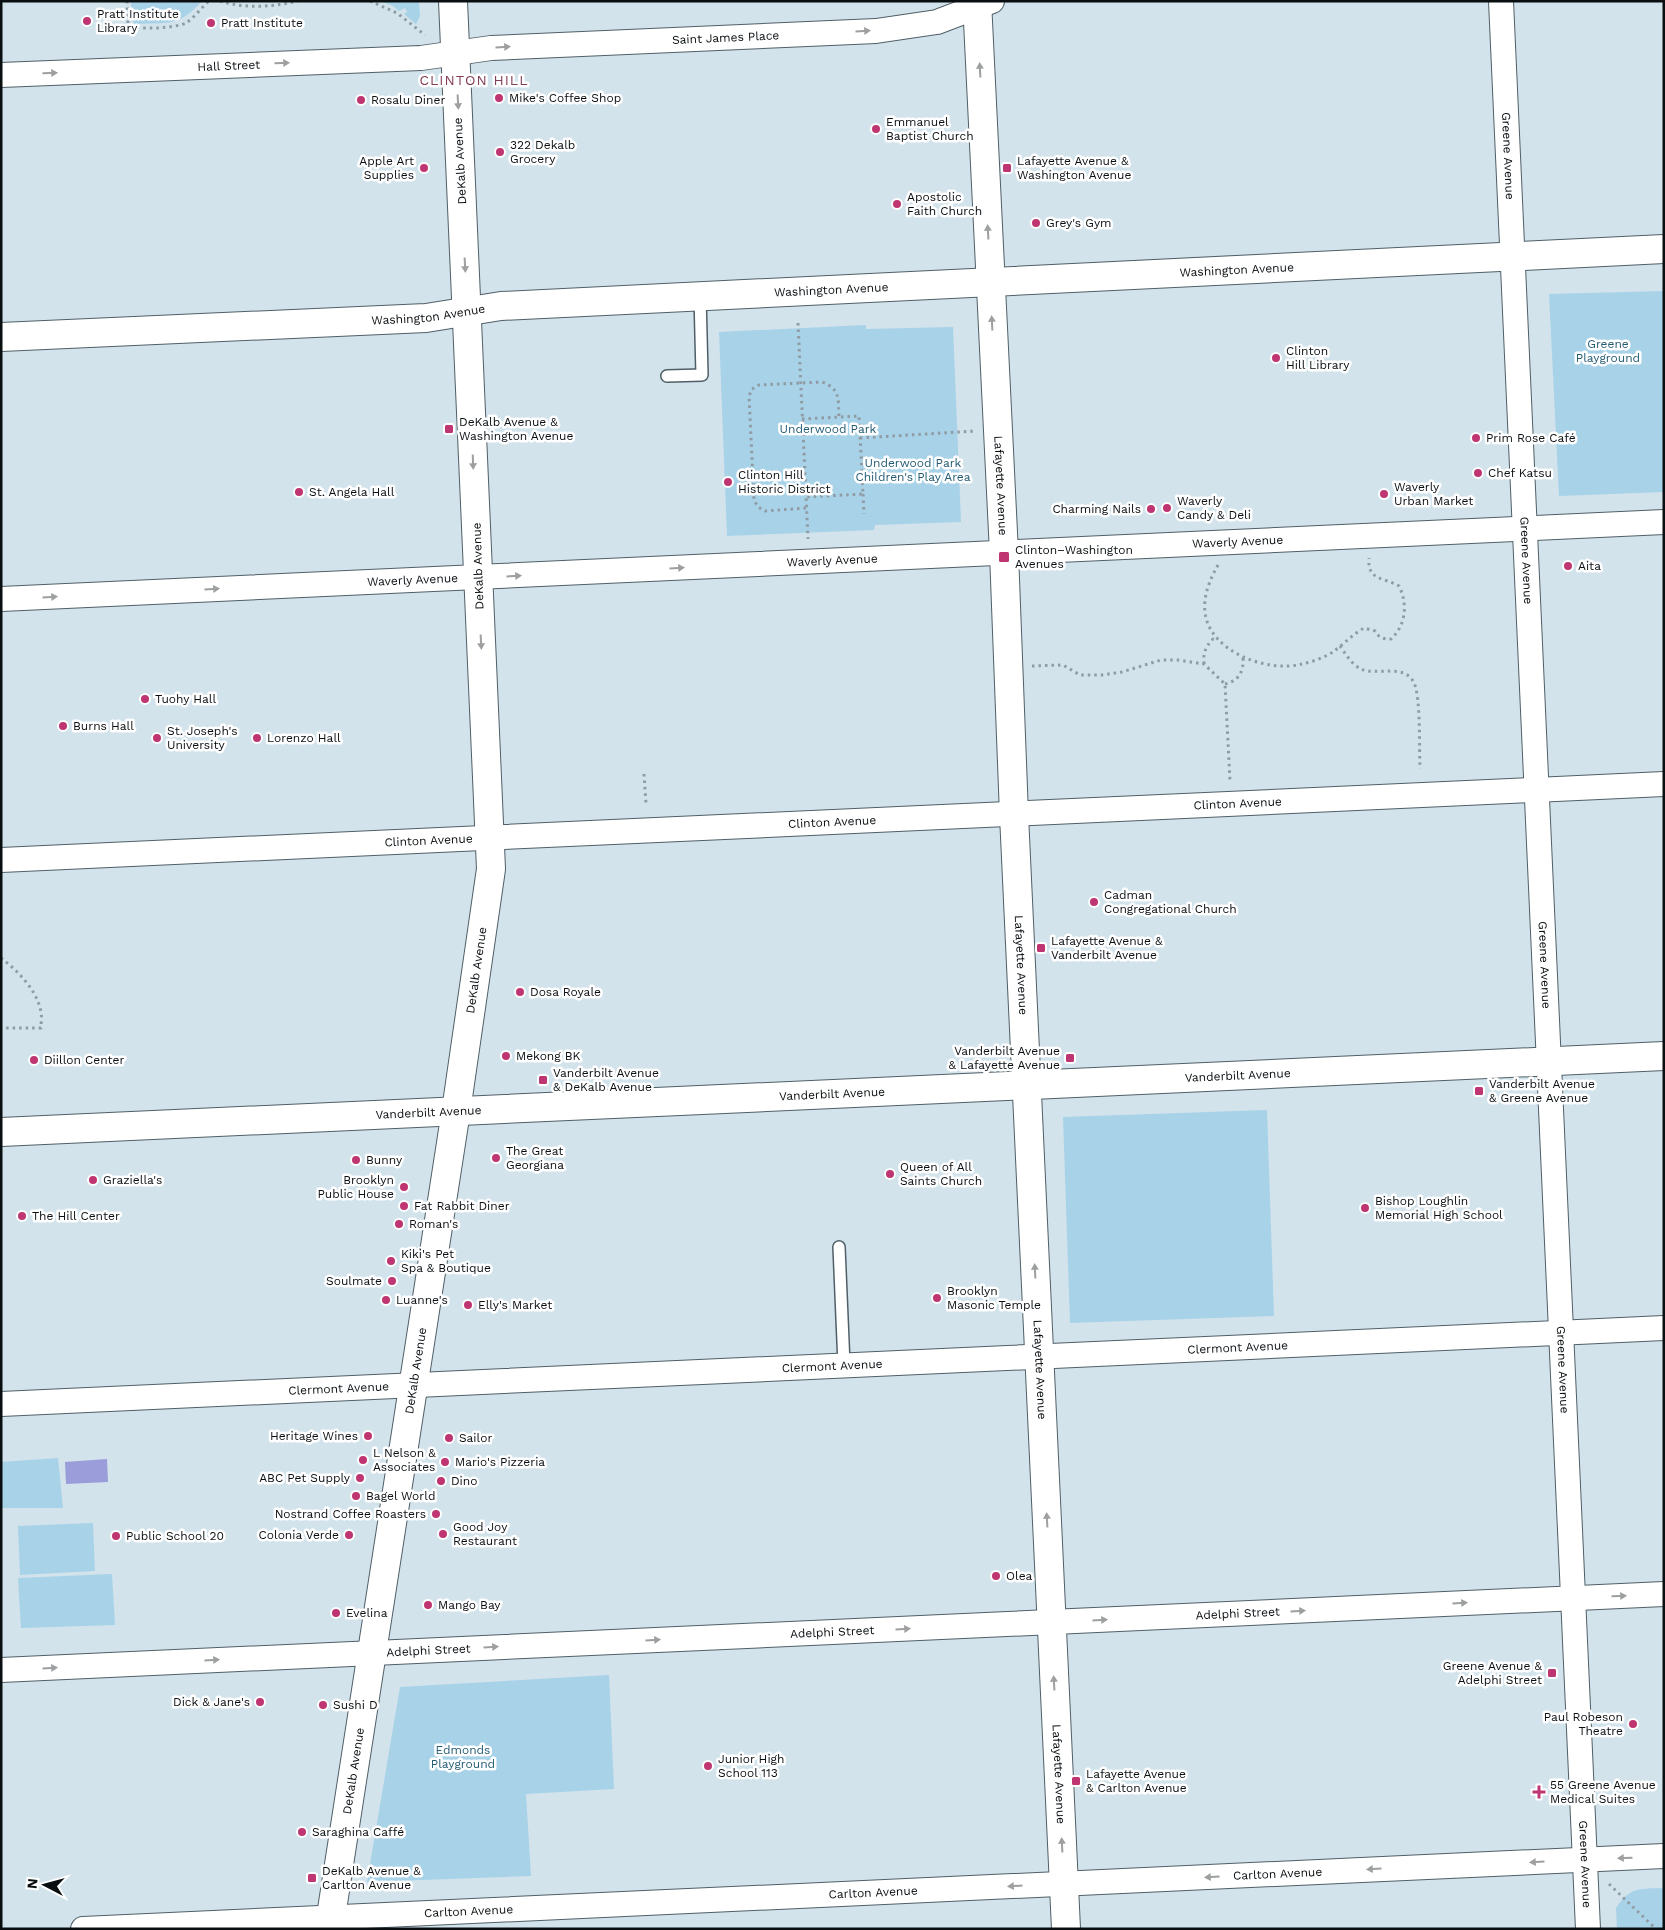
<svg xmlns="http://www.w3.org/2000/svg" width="1665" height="1930" font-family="'Work Sans',sans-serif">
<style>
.green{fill:#a8d2e8}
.water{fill:#9a9dd9}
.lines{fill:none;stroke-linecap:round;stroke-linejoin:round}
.lane-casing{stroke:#505f67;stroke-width:14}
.street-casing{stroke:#505f67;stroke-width:26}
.secondary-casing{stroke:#505f67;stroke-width:30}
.path{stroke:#8f9ca3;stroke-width:3;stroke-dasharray:2.5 4;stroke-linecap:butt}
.lane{stroke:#fff;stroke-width:11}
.street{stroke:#fff;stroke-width:24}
.secondary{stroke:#fff;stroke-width:28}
.oneway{fill:#9d9fa0}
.poi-dot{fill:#be3571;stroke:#fff;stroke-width:2}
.labels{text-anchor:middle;stroke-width:5;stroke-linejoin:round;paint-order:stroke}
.poi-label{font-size:12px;fill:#090e11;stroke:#fff;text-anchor:start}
.street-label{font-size:12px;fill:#090e11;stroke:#fff}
.park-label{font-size:12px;fill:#245c74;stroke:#fff}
.neighbourhood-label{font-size:14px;letter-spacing:1px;fill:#823d57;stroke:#fff}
</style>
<rect width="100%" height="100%" fill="#d2e3ec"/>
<g class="green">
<path d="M 131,1 L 202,1 C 178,28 167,22 135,24 L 132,20 Z"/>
<polygon points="381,1 419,1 420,16 416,24 404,14 407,12 405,8 399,11 393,6"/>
<polygon points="1664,291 1664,492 1559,496 1549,294"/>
<polygon points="866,325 866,329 953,327 961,522 875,525 874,530 727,536 719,332"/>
<polygon points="1267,1110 1274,1316 1070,1323 1063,1117"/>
<polygon points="58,1458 63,1508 1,1508 1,1462"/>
<polygon points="93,1523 95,1571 20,1575 18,1526"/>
<polygon points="112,1574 115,1625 21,1628 18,1578"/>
<polygon points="609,1675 614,1789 526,1794 531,1876 367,1882 400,1687"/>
<path d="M 1664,1888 L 1664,1929 L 1617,1929 L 1616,1908 C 1631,1886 1640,1889 1664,1888 Z"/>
</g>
<polygon class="water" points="107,1459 108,1482 66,1484 65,1462"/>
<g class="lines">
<g class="lane-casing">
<g id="lane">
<polyline points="667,376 702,375 700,296"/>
<polyline points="839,1247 844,1365"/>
</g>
</g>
<g class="street-casing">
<g id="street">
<path id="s1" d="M 1501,1 L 1588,1929"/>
<path id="s2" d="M 1,75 L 421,58 L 491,48 L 876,31 L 937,22 L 992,1"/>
<path id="s3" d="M 1,599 L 1664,522"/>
<path id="s4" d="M 1,860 L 1664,784"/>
<path id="s5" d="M 1,1404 L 1664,1328"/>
<path id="s6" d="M 1,1670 L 1664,1594"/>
<path id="s7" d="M 83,1929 L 1664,1856"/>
</g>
</g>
<g class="secondary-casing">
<g id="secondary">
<path id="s8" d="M 977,1 L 1004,553 L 1014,815 L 1066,1929"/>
<path id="s9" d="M 1,337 L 426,318 L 501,306 L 1664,249"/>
<path id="s10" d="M 1,1132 L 1664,1056"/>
<path id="s11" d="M 329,1929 L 456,1111 L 491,869 L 453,1"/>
</g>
</g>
<g class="path">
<path d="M 127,1 L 128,24 C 136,31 176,28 186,23 C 194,18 201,8 209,1"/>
<path d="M 220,1 C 246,9 272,7 298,1"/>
<polyline points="370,1 397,13 425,35"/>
<polyline points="798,1 798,2"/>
<polyline points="798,323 808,539"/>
<polyline points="802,419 859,416 863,494 806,497"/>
<polyline points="860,438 975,431"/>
<polyline points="863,494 864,514"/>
<path d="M 806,508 L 765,511 L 758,507 L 754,500 L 749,396 L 752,389 L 759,385 L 822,382 C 841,389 838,400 839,418"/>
<path d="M 1218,565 C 1210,579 1203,596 1205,612 C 1209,652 1268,673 1302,664 C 1312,662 1326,657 1334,651 C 1344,644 1353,634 1364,628 L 1375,631 C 1379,638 1383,639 1391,639 C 1406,625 1408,604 1399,586 C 1384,577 1367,581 1369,558"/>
<path d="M 1340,646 C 1345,653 1352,665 1361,669 C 1377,676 1405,663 1414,683 C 1421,697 1419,751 1420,769"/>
<path d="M 1204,664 C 1203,654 1205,647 1213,639 L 1218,638"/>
<polyline points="1032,666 1063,665 1080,675 1102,675 1122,672 1161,660 1178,660 1204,664 1225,684 1230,781"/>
<path d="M 1225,684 C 1239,681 1244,671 1243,657"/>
<polyline points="644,774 646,804"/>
<path d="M 1,958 C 18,971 37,990 41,1012 C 42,1016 41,1023 41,1028 L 1,1028"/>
<polyline points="1609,1884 1656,1929"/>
</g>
<use href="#lane" class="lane"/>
<use href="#street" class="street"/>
<use href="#secondary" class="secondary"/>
</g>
<defs><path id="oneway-solid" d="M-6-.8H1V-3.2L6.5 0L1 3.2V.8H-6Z" transform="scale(1.25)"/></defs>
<g class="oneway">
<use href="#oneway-solid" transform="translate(863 31) rotate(-3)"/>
<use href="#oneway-solid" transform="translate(503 47) rotate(-3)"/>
<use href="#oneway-solid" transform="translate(282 63) rotate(-2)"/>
<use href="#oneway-solid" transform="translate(980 70) rotate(-93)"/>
<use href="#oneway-solid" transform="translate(50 73) rotate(-2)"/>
<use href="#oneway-solid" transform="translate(458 102) rotate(87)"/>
<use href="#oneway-solid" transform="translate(988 232) rotate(-93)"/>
<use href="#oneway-solid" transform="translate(465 265) rotate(87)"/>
<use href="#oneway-solid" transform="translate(992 323) rotate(-93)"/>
<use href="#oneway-solid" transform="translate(473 462) rotate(88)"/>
<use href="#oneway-solid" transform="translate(677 568) rotate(-3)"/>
<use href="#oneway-solid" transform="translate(514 576) rotate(-3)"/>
<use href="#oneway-solid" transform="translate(212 589) rotate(-3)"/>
<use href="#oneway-solid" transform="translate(50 597) rotate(-3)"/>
<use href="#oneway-solid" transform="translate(481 642) rotate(87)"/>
<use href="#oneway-solid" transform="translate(1035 1271) rotate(-93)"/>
<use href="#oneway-solid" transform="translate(1047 1520) rotate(-93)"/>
<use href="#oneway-solid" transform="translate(1619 1596) rotate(-2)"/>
<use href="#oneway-solid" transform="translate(1460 1603) rotate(-3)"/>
<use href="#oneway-solid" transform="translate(1298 1611) rotate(-3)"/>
<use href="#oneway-solid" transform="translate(1100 1620) rotate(-3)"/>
<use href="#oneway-solid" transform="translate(903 1629) rotate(-3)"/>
<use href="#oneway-solid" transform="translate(653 1640) rotate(-3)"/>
<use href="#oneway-solid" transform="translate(491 1647) rotate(-3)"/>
<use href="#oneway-solid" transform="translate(212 1660) rotate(-3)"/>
<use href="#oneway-solid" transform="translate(50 1668) rotate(-3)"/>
<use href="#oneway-solid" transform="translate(1054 1683) rotate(-93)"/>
<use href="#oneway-solid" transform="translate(1062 1845) rotate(-93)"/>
<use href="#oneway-solid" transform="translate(1625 1858) rotate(178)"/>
<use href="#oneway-solid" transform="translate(1537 1862) rotate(177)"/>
<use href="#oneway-solid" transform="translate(1374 1869) rotate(177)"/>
<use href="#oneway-solid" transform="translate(1212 1877) rotate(177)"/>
<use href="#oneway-solid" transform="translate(1015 1886) rotate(177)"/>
</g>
<g class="poi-dot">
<circle cx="87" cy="21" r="5"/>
<circle cx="211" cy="23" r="5"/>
<circle cx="499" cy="98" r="5"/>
<circle cx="361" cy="100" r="5"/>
<circle cx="876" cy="129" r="5"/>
<circle cx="500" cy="152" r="5"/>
<circle cx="424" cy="168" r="5"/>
<rect x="1002" y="163" width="10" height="10" rx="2.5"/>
<circle cx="897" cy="204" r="5"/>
<circle cx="1036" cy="223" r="5"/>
<circle cx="1276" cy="358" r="5"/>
<rect x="444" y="424" width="10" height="10" rx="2.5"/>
<circle cx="1476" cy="438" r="5"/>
<circle cx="1478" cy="473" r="5"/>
<circle cx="728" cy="482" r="5"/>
<circle cx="299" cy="492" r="5"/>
<circle cx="1384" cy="494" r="5"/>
<circle cx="1167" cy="508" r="5"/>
<circle cx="1151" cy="509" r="5"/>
<rect x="998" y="551" width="12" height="12" rx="2.5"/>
<circle cx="1568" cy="566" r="5"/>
<circle cx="145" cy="699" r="5"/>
<circle cx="63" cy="726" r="5"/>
<circle cx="157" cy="738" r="5"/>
<circle cx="257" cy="738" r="5"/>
<circle cx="1094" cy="902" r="5"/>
<rect x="1036" y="943" width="10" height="10" rx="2.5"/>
<circle cx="520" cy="992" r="5"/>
<circle cx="506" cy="1056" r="5"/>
<rect x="1065" y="1053" width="10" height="10" rx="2.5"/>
<circle cx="34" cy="1060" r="5"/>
<rect x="538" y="1075" width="10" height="10" rx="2.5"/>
<rect x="1474" y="1086" width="10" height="10" rx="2.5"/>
<circle cx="496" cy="1158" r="5"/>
<circle cx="356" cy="1160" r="5"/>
<circle cx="890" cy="1174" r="5"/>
<circle cx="93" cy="1180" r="5"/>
<circle cx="404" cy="1187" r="5"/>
<circle cx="404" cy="1206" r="5"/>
<circle cx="1365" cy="1208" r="5"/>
<circle cx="22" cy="1216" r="5"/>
<circle cx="399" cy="1224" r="5"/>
<circle cx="391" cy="1261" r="5"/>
<circle cx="392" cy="1281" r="5"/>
<circle cx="937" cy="1298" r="5"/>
<circle cx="386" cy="1300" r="5"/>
<circle cx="468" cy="1305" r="5"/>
<circle cx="368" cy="1436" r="5"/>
<circle cx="449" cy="1438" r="5"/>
<circle cx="363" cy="1460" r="5"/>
<circle cx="445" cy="1462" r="5"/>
<circle cx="360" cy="1478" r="5"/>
<circle cx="441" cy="1481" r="5"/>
<circle cx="356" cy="1496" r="5"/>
<circle cx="436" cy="1514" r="5"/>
<circle cx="443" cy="1534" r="5"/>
<circle cx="349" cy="1535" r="5"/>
<circle cx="116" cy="1536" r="5"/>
<circle cx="996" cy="1576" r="5"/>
<circle cx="428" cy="1605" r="5"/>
<circle cx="336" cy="1613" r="5"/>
<rect x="1547" y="1668" width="10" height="10" rx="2.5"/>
<circle cx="260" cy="1702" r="5"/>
<circle cx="323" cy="1705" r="5"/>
<circle cx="1633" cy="1724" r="5"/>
<circle cx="708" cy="1766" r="5"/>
<rect x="1071" y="1776" width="10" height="10" rx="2.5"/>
<path d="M1536.5 1784.5h5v5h5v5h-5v5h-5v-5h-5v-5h5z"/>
<circle cx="302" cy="1832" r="5"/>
<rect x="307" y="1873" width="10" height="10" rx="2.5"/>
</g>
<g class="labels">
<g class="poi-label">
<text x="97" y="18">Pratt Institute<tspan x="97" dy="14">Library</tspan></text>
<text x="221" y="27">Pratt Institute</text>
<text x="509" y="102">Mike's Coffee Shop</text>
<text x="371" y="104">Rosalu Diner</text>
<text x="886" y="126">Emmanuel<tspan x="886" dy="14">Baptist Church</tspan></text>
<text x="510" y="149">322 Dekalb<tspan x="510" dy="14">Grocery</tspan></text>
<text x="414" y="165" text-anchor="end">Apple Art<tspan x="414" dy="14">Supplies</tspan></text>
<text x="1017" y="165">Lafayette Avenue &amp;<tspan x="1017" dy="14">Washington Avenue</tspan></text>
<text x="907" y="201">Apostolic<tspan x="907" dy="14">Faith Church</tspan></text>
<text x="1046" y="227">Grey's Gym</text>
<text x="1286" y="355">Clinton<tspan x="1286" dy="14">Hill Library</tspan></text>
<text x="459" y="426">DeKalb Avenue &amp;<tspan x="459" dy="14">Washington Avenue</tspan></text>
<text x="1486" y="442">Prim Rose Café</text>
<text x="1488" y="477">Chef Katsu</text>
<text x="738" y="479">Clinton Hill<tspan x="738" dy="14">Historic District</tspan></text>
<text x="1394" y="491">Waverly<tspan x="1394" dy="14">Urban Market</tspan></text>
<text x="309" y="496">St. Angela Hall</text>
<text x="1177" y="505">Waverly<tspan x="1177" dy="14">Candy &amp; Deli</tspan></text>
<text x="1141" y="513" text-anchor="end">Charming Nails</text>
<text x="1015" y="554">Clinton–Washington<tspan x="1015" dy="14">Avenues</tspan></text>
<text x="1578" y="570">Aita</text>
<text x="155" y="703">Tuohy Hall</text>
<text x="73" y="730">Burns Hall</text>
<text x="167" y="735">St. Joseph's<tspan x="167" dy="14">University</tspan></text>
<text x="267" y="742">Lorenzo Hall</text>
<text x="1104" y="899">Cadman<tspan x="1104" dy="14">Congregational Church</tspan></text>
<text x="1051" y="945">Lafayette Avenue &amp;<tspan x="1051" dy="14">Vanderbilt Avenue</tspan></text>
<text x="530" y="996">Dosa Royale</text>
<text x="1060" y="1055" text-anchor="end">Vanderbilt Avenue<tspan x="1060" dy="14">&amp; Lafayette Avenue</tspan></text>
<text x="516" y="1060">Mekong BK</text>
<text x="44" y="1064">Diillon Center</text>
<text x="553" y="1077">Vanderbilt Avenue<tspan x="553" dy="14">&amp; DeKalb Avenue</tspan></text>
<text x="1489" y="1088">Vanderbilt Avenue<tspan x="1489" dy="14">&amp; Greene Avenue</tspan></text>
<text x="506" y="1155">The Great<tspan x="506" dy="14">Georgiana</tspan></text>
<text x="366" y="1164">Bunny</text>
<text x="900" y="1171">Queen of All<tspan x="900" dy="14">Saints Church</tspan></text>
<text x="103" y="1184">Graziella's</text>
<text x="394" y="1184" text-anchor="end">Brooklyn<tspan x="394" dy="14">Public House</tspan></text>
<text x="1375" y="1205">Bishop Loughlin<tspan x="1375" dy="14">Memorial High School</tspan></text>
<text x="414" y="1210">Fat Rabbit Diner</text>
<text x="32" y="1220">The Hill Center</text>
<text x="409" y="1228">Roman's</text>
<text x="401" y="1258">Kiki's Pet<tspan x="401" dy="14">Spa &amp; Boutique</tspan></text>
<text x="382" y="1285" text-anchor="end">Soulmate</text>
<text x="947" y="1295">Brooklyn<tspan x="947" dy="14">Masonic Temple</tspan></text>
<text x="396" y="1304">Luanne's</text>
<text x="478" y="1309">Elly's Market</text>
<text x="358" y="1440" text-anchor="end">Heritage Wines</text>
<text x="459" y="1442">Sailor</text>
<text x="373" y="1457">L Nelson &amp;<tspan x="373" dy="14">Associates</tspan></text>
<text x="455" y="1466">Mario's Pizzeria</text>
<text x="350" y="1482" text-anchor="end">ABC Pet Supply</text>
<text x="451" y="1485">Dino</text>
<text x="366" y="1500">Bagel World</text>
<text x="426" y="1518" text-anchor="end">Nostrand Coffee Roasters</text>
<text x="453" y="1531">Good Joy<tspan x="453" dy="14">Restaurant</tspan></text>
<text x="339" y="1539" text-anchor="end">Colonia Verde</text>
<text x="126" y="1540">Public School 20</text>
<text x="1006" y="1580">Olea</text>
<text x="438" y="1609">Mango Bay</text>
<text x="346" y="1617">Evelina</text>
<text x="1542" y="1670" text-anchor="end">Greene Avenue &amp;<tspan x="1542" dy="14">Adelphi Street</tspan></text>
<text x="250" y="1706" text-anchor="end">Dick &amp; Jane's</text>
<text x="333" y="1709">Sushi D</text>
<text x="1623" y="1721" text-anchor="end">Paul Robeson<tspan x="1623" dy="14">Theatre</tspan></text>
<text x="718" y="1763">Junior High<tspan x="718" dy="14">School 113</tspan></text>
<text x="1086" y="1778">Lafayette Avenue<tspan x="1086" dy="14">&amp; Carlton Avenue</tspan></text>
<text x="1550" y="1789">55 Greene Avenue<tspan x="1550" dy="14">Medical Suites</tspan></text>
<text x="312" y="1836">Saraghina Caffé</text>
<text x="322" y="1875">DeKalb Avenue &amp;<tspan x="322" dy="14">Carlton Avenue</tspan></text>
</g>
<g class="street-label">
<text dy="4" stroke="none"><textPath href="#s2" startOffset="726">Saint James Place</textPath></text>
<text dy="4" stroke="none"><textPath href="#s2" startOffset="228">Hall Street</textPath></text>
<text dy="4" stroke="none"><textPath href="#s1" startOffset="155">Greene Avenue</textPath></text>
<text transform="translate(460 161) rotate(-93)" y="4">DeKalb Avenue</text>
<text dy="4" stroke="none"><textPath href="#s9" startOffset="1238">Washington Avenue</textPath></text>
<text dy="4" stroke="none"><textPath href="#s9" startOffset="832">Washington Avenue</textPath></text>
<text dy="4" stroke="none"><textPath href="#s9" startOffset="428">Washington Avenue</textPath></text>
<text dy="4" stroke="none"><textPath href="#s8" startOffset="485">Lafayette Avenue</textPath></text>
<text dy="4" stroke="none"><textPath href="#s3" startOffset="1238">Waverly Avenue</textPath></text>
<text dy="4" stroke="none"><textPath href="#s1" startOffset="560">Greene Avenue</textPath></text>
<text dy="4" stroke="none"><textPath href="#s3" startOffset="832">Waverly Avenue</textPath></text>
<text transform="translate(478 566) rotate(-92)" y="4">DeKalb Avenue</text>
<text dy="4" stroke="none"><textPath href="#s3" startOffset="412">Waverly Avenue</textPath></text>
<text dy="4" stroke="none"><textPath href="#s4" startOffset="1238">Clinton Avenue</textPath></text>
<text dy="4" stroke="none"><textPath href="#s4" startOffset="832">Clinton Avenue</textPath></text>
<text dy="4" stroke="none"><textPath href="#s4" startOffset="428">Clinton Avenue</textPath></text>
<text dy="4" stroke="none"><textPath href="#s8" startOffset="965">Lafayette Avenue</textPath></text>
<text dy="4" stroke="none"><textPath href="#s1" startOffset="965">Greene Avenue</textPath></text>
<text dy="4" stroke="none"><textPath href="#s11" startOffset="970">DeKalb Avenue</textPath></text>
<text dy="4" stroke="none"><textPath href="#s10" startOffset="1238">Vanderbilt Avenue</textPath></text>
<text dy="4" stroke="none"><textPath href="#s10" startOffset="832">Vanderbilt Avenue</textPath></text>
<text dy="4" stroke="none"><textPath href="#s10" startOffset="428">Vanderbilt Avenue</textPath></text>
<text dy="4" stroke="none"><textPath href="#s5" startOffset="1238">Clermont Avenue</textPath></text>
<text dy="4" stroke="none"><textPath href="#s5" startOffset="832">Clermont Avenue</textPath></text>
<text dy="4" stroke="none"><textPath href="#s11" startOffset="565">DeKalb Avenue</textPath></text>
<text dy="4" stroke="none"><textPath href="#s8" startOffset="1370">Lafayette Avenue</textPath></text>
<text dy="4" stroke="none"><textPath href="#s1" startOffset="1370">Greene Avenue</textPath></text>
<text dy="4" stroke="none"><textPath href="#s5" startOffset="338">Clermont Avenue</textPath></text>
<text dy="4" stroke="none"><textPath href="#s6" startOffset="1238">Adelphi Street</textPath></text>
<text dy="4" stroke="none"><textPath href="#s6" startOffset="832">Adelphi Street</textPath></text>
<text dy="4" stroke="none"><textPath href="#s6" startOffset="428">Adelphi Street</textPath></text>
<text dy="4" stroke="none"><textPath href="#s11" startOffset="160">DeKalb Avenue</textPath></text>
<text dy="4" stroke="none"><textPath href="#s8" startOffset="1775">Lafayette Avenue</textPath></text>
<text dy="4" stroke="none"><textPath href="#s1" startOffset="1865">Greene Avenue</textPath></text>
<text dy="4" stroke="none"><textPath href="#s7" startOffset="1196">Carlton Avenue</textPath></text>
<text dy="4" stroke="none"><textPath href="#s7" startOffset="791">Carlton Avenue</textPath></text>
<text dy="4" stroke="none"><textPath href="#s7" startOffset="386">Carlton Avenue</textPath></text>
</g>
<g class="park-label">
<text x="1608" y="348">Greene<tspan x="1608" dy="14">Playground</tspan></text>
<text x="828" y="433">Underwood Park</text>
<text x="913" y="467">Underwood Park<tspan x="913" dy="14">Children's Play Area</tspan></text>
<text x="463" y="1754">Edmonds<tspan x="463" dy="14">Playground</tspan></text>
</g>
<g class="neighbourhood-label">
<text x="474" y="85">CLINTON HILL</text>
</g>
</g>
<rect width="1665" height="1930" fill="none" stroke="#090e11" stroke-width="5"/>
<g transform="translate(45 1885) rotate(276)" stroke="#ffffff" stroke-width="4" paint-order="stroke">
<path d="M0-4L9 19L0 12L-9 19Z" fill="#090e11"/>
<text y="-8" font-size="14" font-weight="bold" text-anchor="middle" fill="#090e11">N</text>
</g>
</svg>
